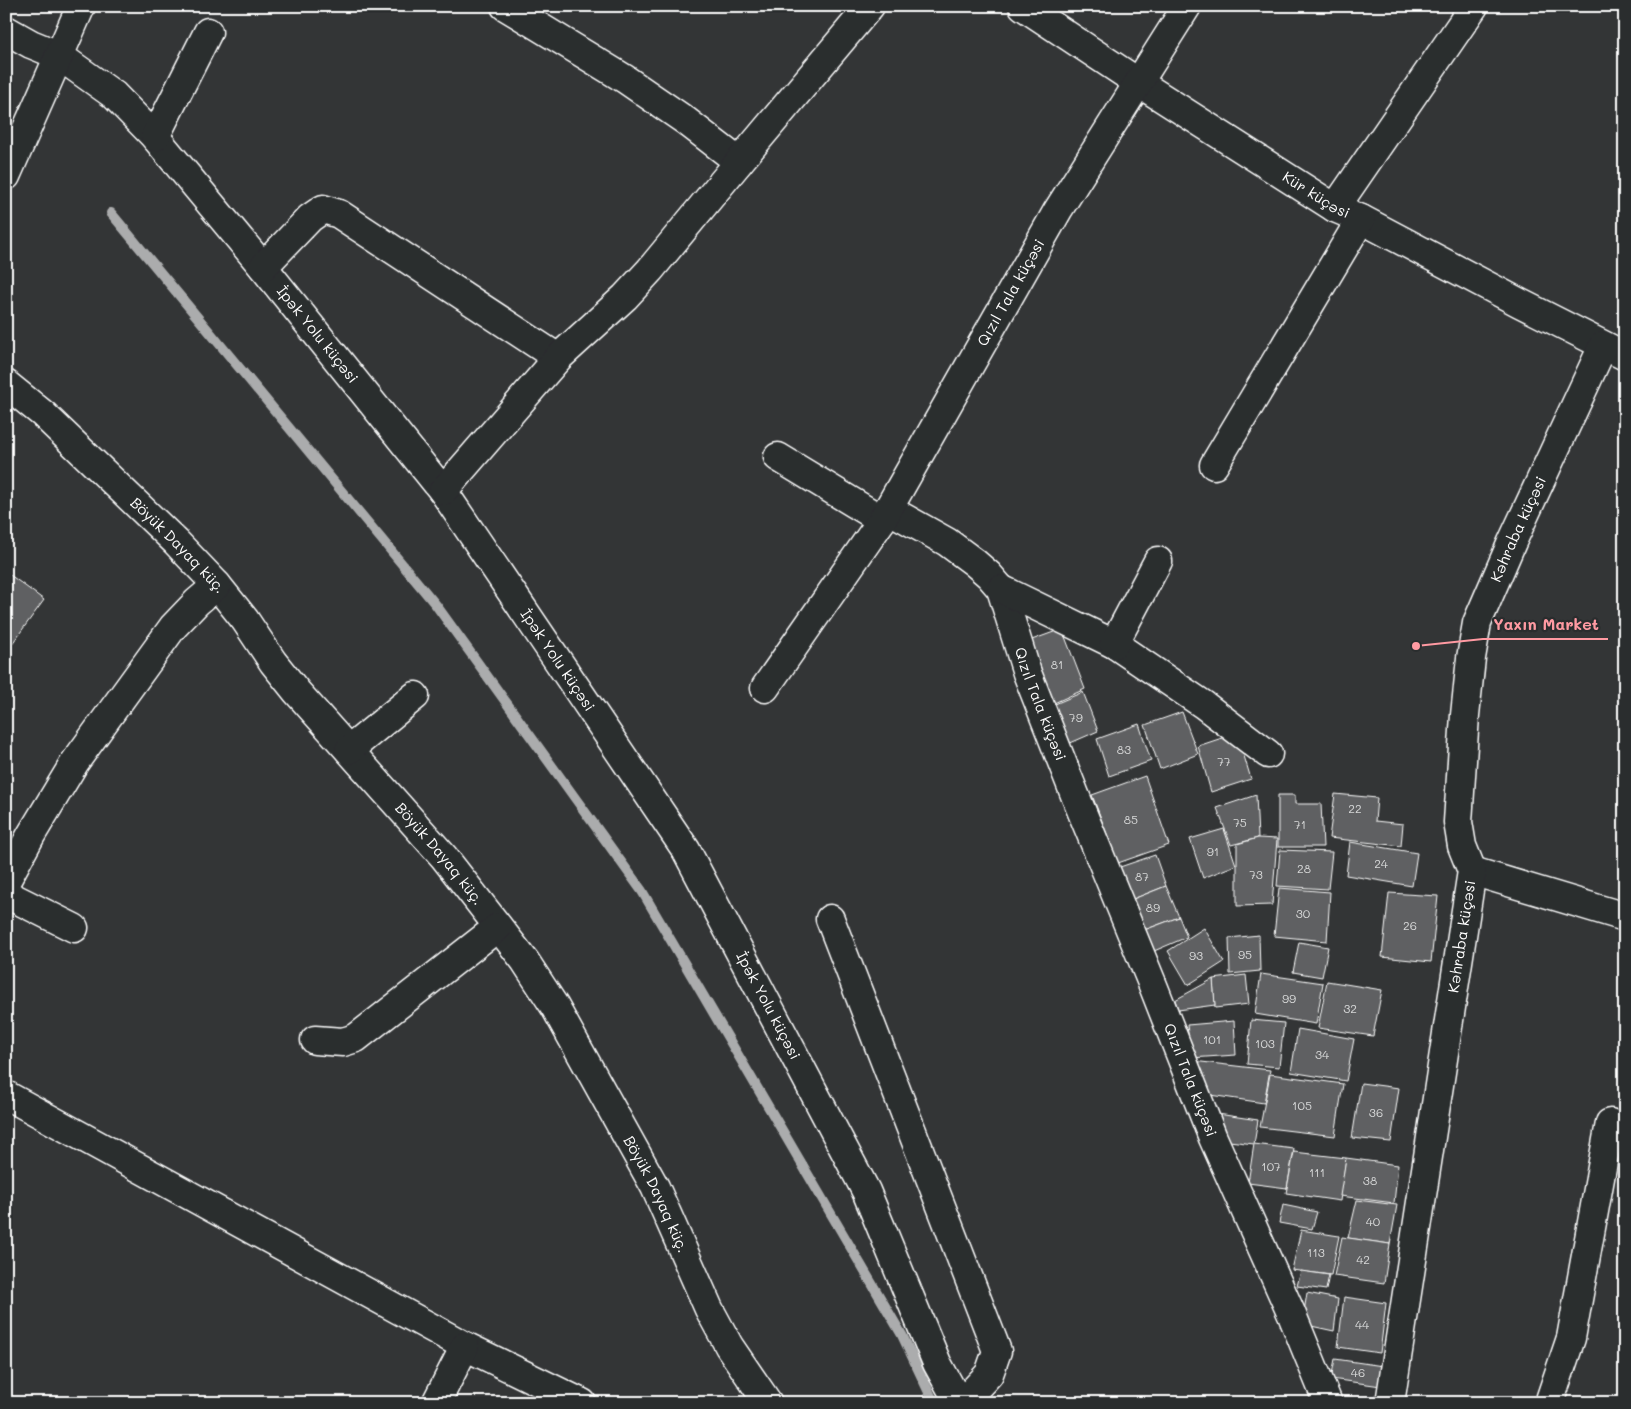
<svg xmlns="http://www.w3.org/2000/svg" width="1631" height="1409" font-family="Mali,sans-serif">
<style>
.lines{fill:none;stroke-linecap:round;stroke-linejoin:round}
.stream{stroke:#abacad;stroke-width:10}
.building{fill:#5f6162;stroke:#fff}
.minor-casing{stroke:#fff;stroke-width:31}
.minor{stroke:#2a2d2e;stroke-width:28}
.labels{text-anchor:middle;stroke-width:4.5;stroke-linejoin:round;paint-order:stroke}
.number-label{font-size:12px;fill:#d7d8d8}
.street-label{font-size:15px;fill:#fff;stroke:#2a2d2e}
.leader{fill:none;stroke:#ff9aa2;stroke-width:2}
.callout-dot{fill:#ff9aa2;stroke:#2a2d2e;stroke-width:2}
.callout-label{font-size:16px;text-anchor:middle;font-weight:bold;fill:#ff9aa2;stroke:#2a2d2e;stroke-width:4.5;stroke-linejoin:round;paint-order:stroke}
</style>
<rect width="100%" height="100%" fill="#333536"/>
<filter id="ink" filterUnits="userSpaceOnUse"><feTurbulence type="fractalNoise" baseFrequency=".02" numOctaves="2"/><feDisplacementMap in="SourceGraphic" scale="10" xChannelSelector="R" yChannelSelector="G"/><feConvolveMatrix kernelMatrix="1 2 1 2 8 2 1 2 1" color-interpolation-filters="sRGB"/></filter>
<g filter="url(#ink)">
<g class="lines">
<polyline class="stream" points="111,213 436,605 642,891 902,1335 934,1403"/>
</g>
<g class="building">
<polygon points="6,572 44,600 6,652"/>
<polygon points="1062,629 1085,689 1054,703 1029,641"/>
<polygon points="1083,692 1098,731 1068,744 1055,704"/>
<polygon points="1182,712 1198,754 1160,769 1145,725"/>
<polygon points="1139,724 1151,761 1109,776 1097,739"/>
<polygon points="1237,733 1251,779 1211,792 1198,746"/>
<polygon points="1145,776 1169,845 1118,863 1092,795"/>
<polygon points="1335,794 1377,798 1375,821 1403,824 1401,846 1329,838"/>
<polygon points="1256,795 1258,838 1231,845 1217,808"/>
<polygon points="1278,795 1295,795 1295,804 1321,804 1323,847 1278,847"/>
<polygon points="1224,829 1236,865 1203,878 1190,839"/>
<polygon points="1258,838 1277,839 1272,905 1237,906 1237,844"/>
<polygon points="1350,842 1417,853 1412,886 1346,875"/>
<polygon points="1280,850 1332,852 1328,889 1277,886"/>
<polygon points="1155,855 1166,886 1128,901 1117,868"/>
<polygon points="1166,886 1179,917 1139,932 1128,901"/>
<polygon points="1279,888 1330,892 1327,941 1274,936"/>
<polygon points="1389,893 1438,896 1431,962 1382,957"/>
<polygon points="1179,917 1187,937 1147,954 1139,932"/>
<polygon points="1204,928 1224,962 1188,985 1168,951"/>
<polygon points="1259,935 1260,971 1230,974 1229,938"/>
<polygon points="1299,942 1328,947 1322,977 1293,972"/>
<polygon points="1261,974 1323,983 1316,1024 1255,1014"/>
<polygon points="1246,975 1249,1004 1215,1008 1213,979"/>
<polygon points="1213,979 1215,1005 1178,1010 1175,1000"/>
<polygon points="1327,981 1382,990 1373,1036 1318,1028"/>
<polygon points="1251,1020 1284,1023 1279,1067 1247,1064"/>
<polygon points="1234,1021 1236,1055 1191,1058 1187,1025"/>
<polygon points="1298,1029 1354,1039 1346,1081 1291,1072"/>
<polygon points="1193,1061 1270,1070 1264,1103 1203,1094"/>
<polygon points="1270,1074 1343,1084 1335,1136 1260,1127"/>
<polygon points="1361,1083 1399,1088 1391,1142 1352,1138"/>
<polygon points="1211,1113 1258,1120 1254,1144 1221,1140"/>
<polygon points="1254,1144 1294,1149 1287,1188 1248,1183"/>
<polygon points="1294,1152 1346,1158 1340,1201 1286,1193"/>
<polygon points="1346,1158 1398,1165 1394,1203 1340,1196"/>
<polygon points="1357,1200 1397,1205 1390,1244 1348,1238"/>
<polygon points="1283,1205 1317,1212 1312,1229 1279,1223"/>
<polygon points="1301,1230 1339,1236 1331,1275 1292,1270"/>
<polygon points="1342,1237 1390,1244 1384,1283 1334,1276"/>
<polygon points="1301,1271 1329,1275 1326,1290 1297,1286"/>
<polygon points="1307,1293 1338,1299 1334,1331 1302,1324"/>
<polygon points="1344,1297 1386,1303 1380,1353 1338,1347"/>
<polygon points="1335,1359 1383,1366 1381,1386 1331,1379"/>
</g>
<g class="lines">
<g class="minor-casing">
<g id="minor">
<polyline points="505,6 625,79 686,121 739,162"/>
<path id="s1" d="M 1023,6 L 1139,83 L 1335,208 L 1361,219 L 1520,303 L 1625,356"/>
<path id="s2" d="M 6,30 L 31,44 L 58,55 L 114,95 L 155,137 L 263,267 L 443,491 L 686,850 L 866,1191 L 937,1363 L 959,1403"/>
<polyline points="155,137 208,32"/>
<polyline points="6,176 81,6"/>
<polyline points="1335,208 1474,6"/>
<polyline points="263,267 310,218 323,209 339,214 558,358"/>
<path id="s3" d="M 6,384 L 43,414 L 176,542 L 217,585 L 245,620 L 273,662 L 297,692 L 444,857 L 525,961 L 555,1007 L 655,1187 L 709,1309 L 729,1346 L 768,1403"/>
<polyline points="778,457 882,520"/>
<polyline points="1214,465 1361,219"/>
<polyline points="443,491 558,358 625,297 650,270 739,162 870,6"/>
<path id="s4" d="M 888,509 L 947,542 L 974,562 L 989,575 L 1001,589 L 1027,673 L 1075,795 L 1154,988 L 1213,1138 L 1292,1315 L 1328,1403"/>
<polyline points="1001,589 1114,644 1204,705 1268,754"/>
<polyline points="1114,644 1158,561"/>
<path id="s5" d="M 765,688 L 882,520 L 1058,210 L 1187,6"/>
<polyline points="349,750 415,696"/>
<polyline points="1472,871 1625,917"/>
<polyline points="6,881 31,835 75,762 173,627 197,602 217,585"/>
<polyline points="6,894 74,928"/>
<polyline points="830,919 997,1351 989,1374 962,1403"/>
<polyline points="315,1040 343,1042 356,1038 498,927"/>
<polyline points="6,1095 465,1346 582,1403"/>
<polyline points="436,1403 465,1346"/>
<path id="s6" d="M 1390,1403 L 1472,871 L 1462,846 L 1458,822 L 1465,715 L 1471,658 L 1477,623 L 1512,542 L 1603,346"/>
<polyline points="1549,1403 1571,1338 1610,1123"/>
</g>
</g>
<use href="#minor" class="minor"/>
</g>
</g>
<g class="labels">
<g class="number-label">
<text x="1057" y="669">81</text>
<text x="1076" y="722">79</text>
<text x="1124" y="754">83</text>
<text x="1224" y="766">77</text>
<text x="1355" y="813">22</text>
<text x="1131" y="824">85</text>
<text x="1240" y="827">75</text>
<text x="1300" y="829">71</text>
<text x="1213" y="856">91</text>
<text x="1381" y="868">24</text>
<text x="1304" y="873">28</text>
<text x="1256" y="879">73</text>
<text x="1142" y="881">87</text>
<text x="1153" y="912">89</text>
<text x="1303" y="918">30</text>
<text x="1410" y="930">26</text>
<text x="1245" y="959">95</text>
<text x="1196" y="960">93</text>
<text x="1289" y="1003">99</text>
<text x="1350" y="1013">32</text>
<text x="1212" y="1044">101</text>
<text x="1265" y="1048">103</text>
<text x="1322" y="1059">34</text>
<text x="1302" y="1110">105</text>
<text x="1376" y="1117">36</text>
<text x="1271" y="1171">107</text>
<text x="1317" y="1177">111</text>
<text x="1370" y="1185">38</text>
<text x="1373" y="1226">40</text>
<text x="1316" y="1257">113</text>
<text x="1363" y="1264">42</text>
<text x="1362" y="1329">44</text>
<text x="1358" y="1377">46</text>
</g>
<g class="street-label">
<text dy="5" stroke="none"><textPath href="#s1" startOffset="349">Kür küçəsi</textPath></text>
<text dy="5" stroke="none"><textPath href="#s5" startOffset="466">Qızıl Tala küçəsi</textPath></text>
<text dy="5" stroke="none"><textPath href="#s2" startOffset="441">İpək Yolu küçəsi</textPath></text>
<text dy="5" stroke="none"><textPath href="#s6" startOffset="892">Kəhraba küçəsi</textPath></text>
<text dy="5" stroke="none"><textPath href="#s3" startOffset="236">Böyük Dayaq küç.</textPath></text>
<text dy="5" stroke="none"><textPath href="#s2" startOffset="846">İpək Yolu küçəsi</textPath></text>
<text dy="5" stroke="none"><textPath href="#s4" startOffset="261">Qızıl Tala küçəsi</textPath></text>
<text dy="5" stroke="none"><textPath href="#s3" startOffset="641">Böyük Dayaq küç.</textPath></text>
<text dy="5" stroke="none"><textPath href="#s6" startOffset="472">Kəhraba küçəsi</textPath></text>
<text dy="5" stroke="none"><textPath href="#s2" startOffset="1251">İpək Yolu küçəsi</textPath></text>
<text dy="5" stroke="none"><textPath href="#s4" startOffset="666">Qızıl Tala küçəsi</textPath></text>
<text dy="5" stroke="none"><textPath href="#s3" startOffset="1046">Böyük Dayaq küç.</textPath></text>
</g>
</g>
<path class="leader" d="M1416 646L1483 639H1608"/>
<circle class="callout-dot" cx="1416" cy="646" r="5"/>
<g class="callout-label">
<text x="1546" y="630">Yaxın Market</text>
</g>
<rect width="1631" height="1409" fill="none" stroke="#2a2d2e" stroke-width="25"/>
<rect x="12" y="12" width="1606" height="1384" fill="none" stroke="#fff" stroke-width="2" filter="url(#ink)"/>
</svg>
